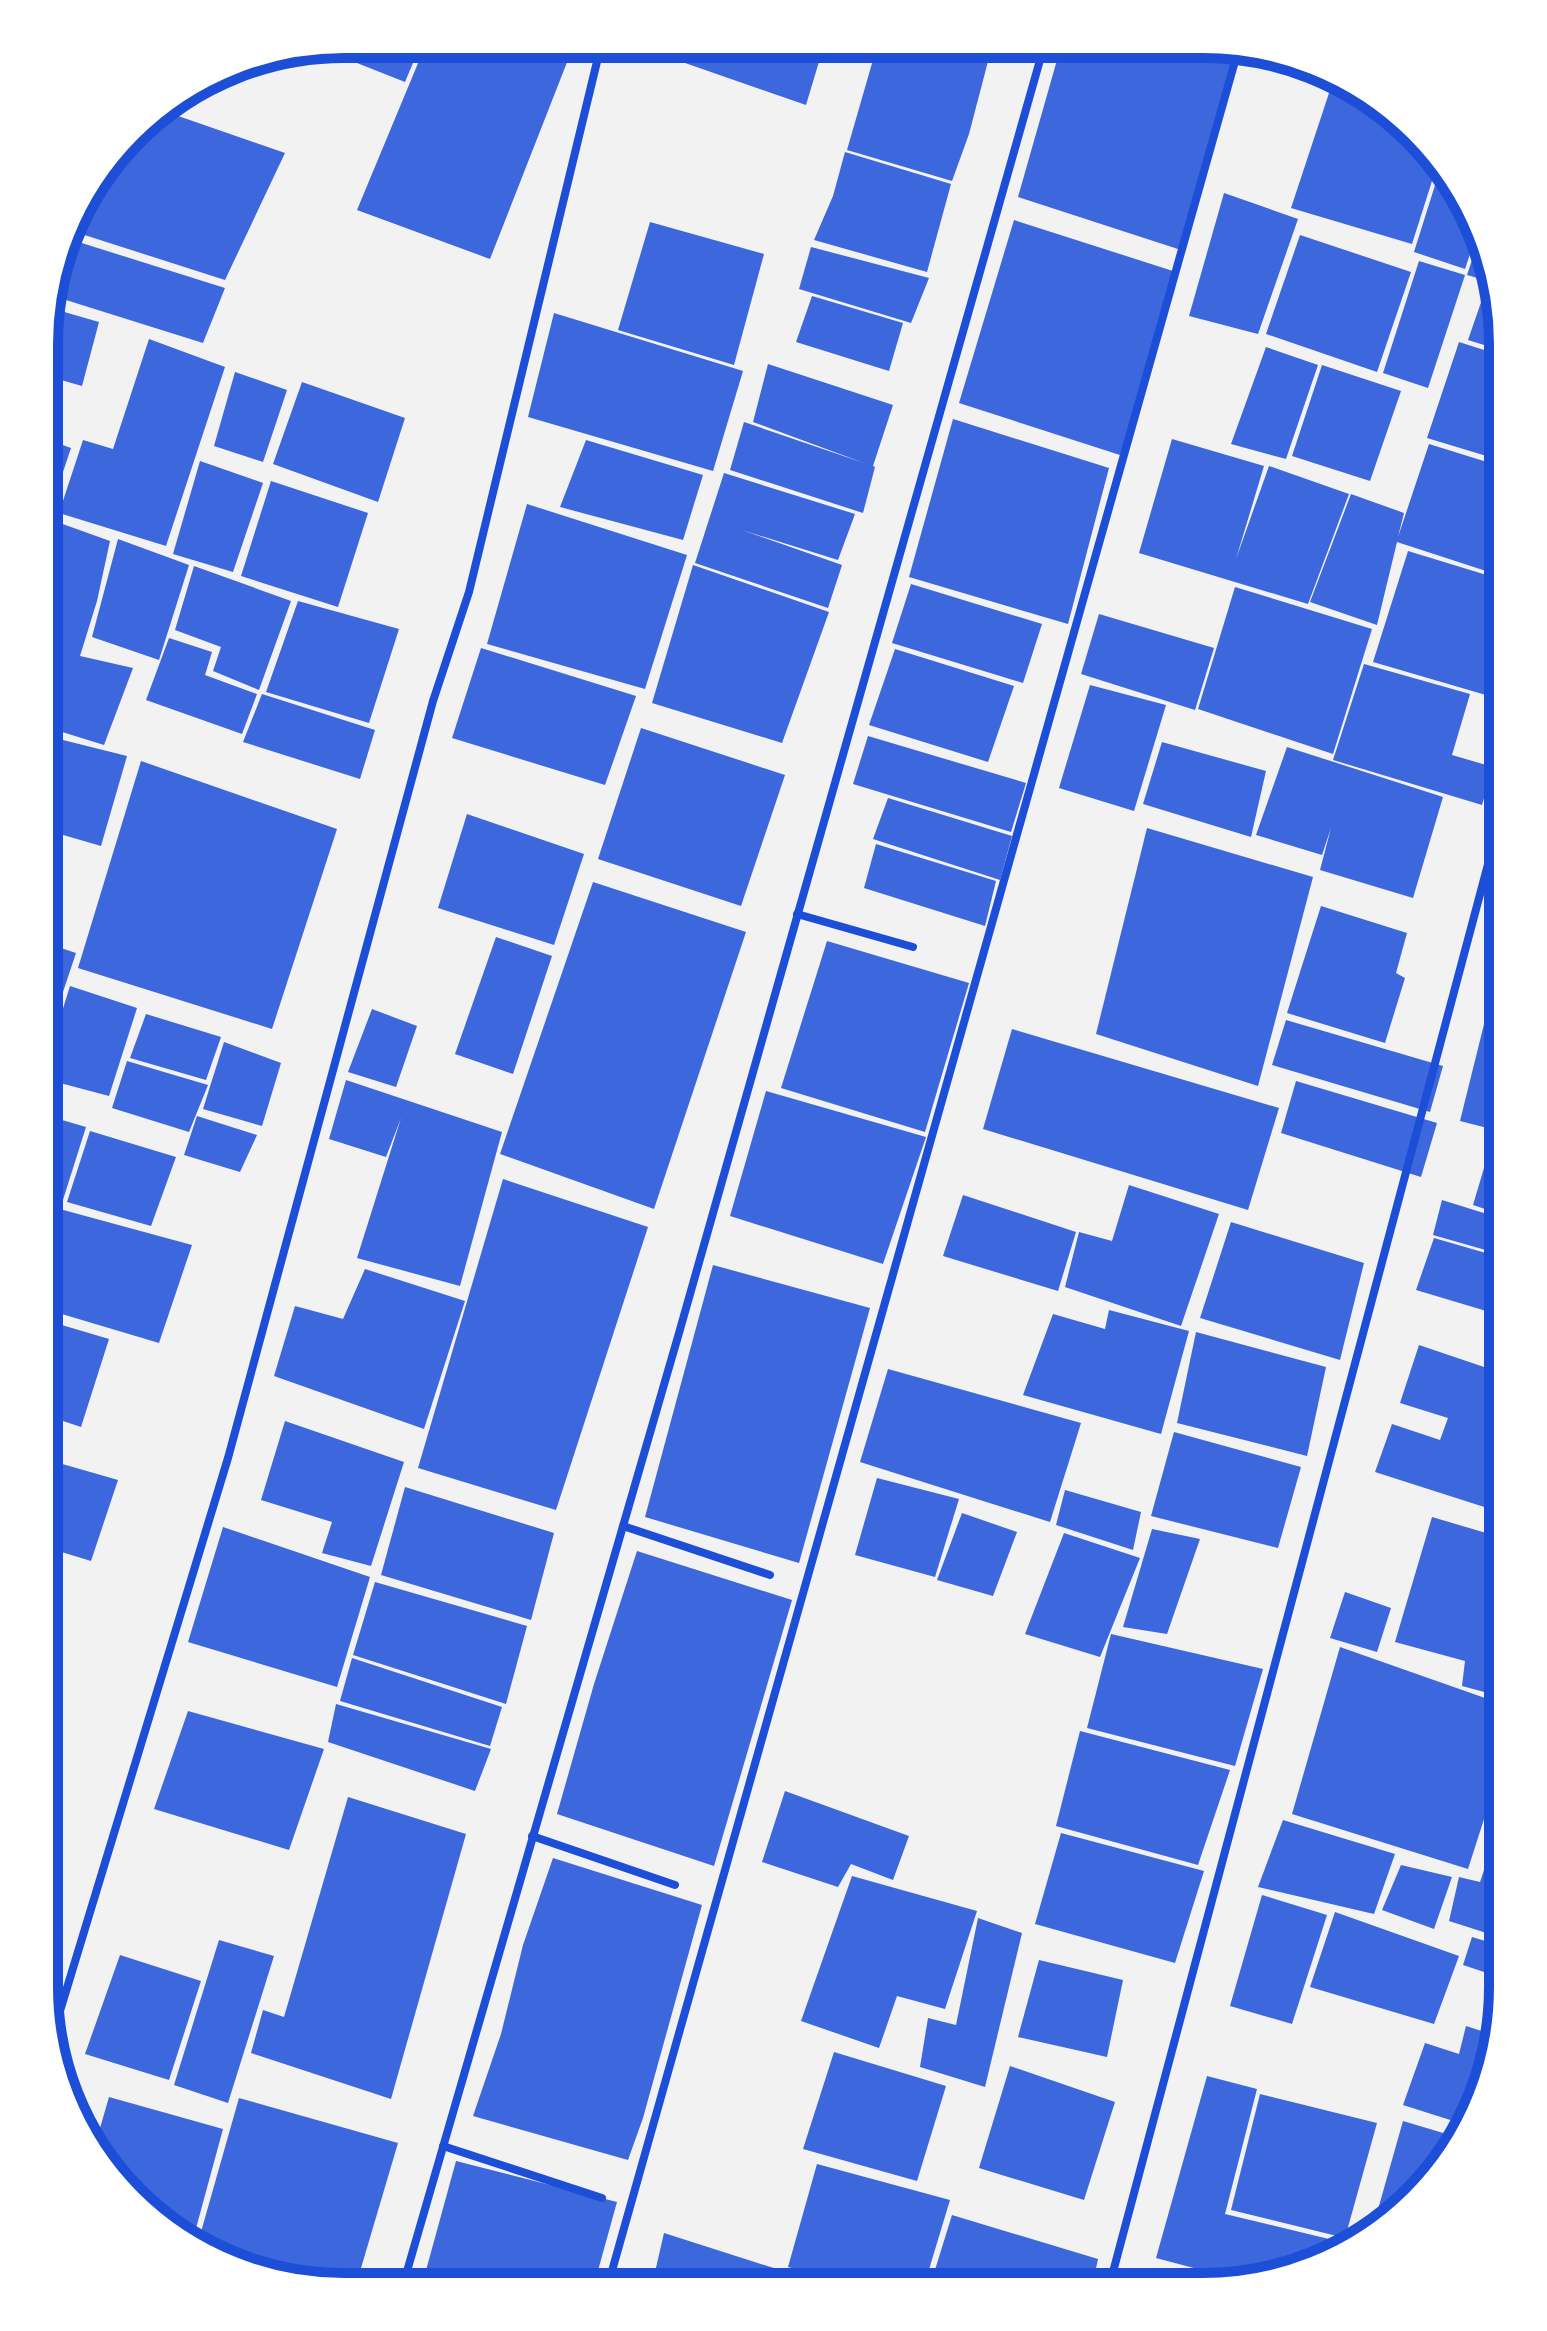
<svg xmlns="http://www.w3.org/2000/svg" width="1547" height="2331" font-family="'Asap Condensed',sans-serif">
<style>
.building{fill:#3d67dc}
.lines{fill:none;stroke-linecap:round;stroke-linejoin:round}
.minor{stroke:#1d4ed8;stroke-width:8}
.rim{fill:none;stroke:#1d4ed8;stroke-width:10}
</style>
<rect width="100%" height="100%" fill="#f2f2f2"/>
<g class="building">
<polygon points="344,44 421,44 405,82 319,48"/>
<polygon points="426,44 573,47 490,259 357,210"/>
<polygon points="668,45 824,45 806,105 665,56"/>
<polygon points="877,46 992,46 969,134 952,181 847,150"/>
<polygon points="1061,46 1239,47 1181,250 1018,197"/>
<polygon points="1291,60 1317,67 1350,87 1289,67"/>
<polygon points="1331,87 1371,98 1385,106 1439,159 1412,244 1291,208"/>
<polygon points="161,110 285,153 225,280 72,231 84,195 147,118"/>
<polygon points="845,152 951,184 927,272 814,240 833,196"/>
<polygon points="1442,163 1479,227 1465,269 1414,252"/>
<polygon points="1224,193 1298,219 1258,334 1189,316"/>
<polygon points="1014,220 1176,272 1123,456 959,403"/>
<polygon points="650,222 764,254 734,365 618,330"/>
<polygon points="1481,233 1491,282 1467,275"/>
<polygon points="1300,235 1411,272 1377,372 1266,334"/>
<polygon points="69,239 225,288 203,343 50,295"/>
<polygon points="811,247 929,278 911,323 799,289"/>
<polygon points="1419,261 1465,275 1428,388 1383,373"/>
<polygon points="1487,285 1491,286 1503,351 1468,340"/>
<polygon points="812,296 903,323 889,371 796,342"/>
<polygon points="47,307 99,322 82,386 47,376"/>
<polygon points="554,313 743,371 713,471 528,417"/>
<polygon points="149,339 225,367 166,546 59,513 83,440 113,449"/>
<polygon points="1459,342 1503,356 1503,461 1427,438"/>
<polygon points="1266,347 1318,365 1286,459 1231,444"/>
<polygon points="768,364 893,405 873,466 875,467 863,513 730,470 744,422 864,463 753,422"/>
<polygon points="1322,365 1401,391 1370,481 1292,456"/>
<polygon points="235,372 287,390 263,462 214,446"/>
<polygon points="302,382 405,418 378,502 273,464"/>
<polygon points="953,419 1109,468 1068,624 909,577"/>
<polygon points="46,439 71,448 51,508 46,506"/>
<polygon points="1172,439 1264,466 1236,559 1269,466 1349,494 1308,604 1139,553"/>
<polygon points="586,440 703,475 683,540 560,507"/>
<polygon points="1429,444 1503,467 1503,514 1486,571 1397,542 1377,625 1310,602 1351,494 1404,513 1398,537"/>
<polygon points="200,461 263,483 233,572 173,554"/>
<polygon points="724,473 855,514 838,560 742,530 842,565 828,608 695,563"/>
<polygon points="271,481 368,513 338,607 241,576"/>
<polygon points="527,504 687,555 645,689 487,644"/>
<polygon points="46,518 110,541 97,601 80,656 133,668 104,745 46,727"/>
<polygon points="118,539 189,565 159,660 92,637"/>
<polygon points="1408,551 1503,580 1503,700 1373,662"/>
<polygon points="693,565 829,612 782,743 652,703"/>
<polygon points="194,566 291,601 259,690 213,671 221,647 175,630"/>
<polygon points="911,584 1042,624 1023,683 892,643"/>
<polygon points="1235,587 1372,629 1333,754 1198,709"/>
<polygon points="298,601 399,629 369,723 266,692"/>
<polygon points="1099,614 1214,648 1195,710 1081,674"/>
<polygon points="169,638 212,652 205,675 257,694 242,734 146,700"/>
<polygon points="481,648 636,696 605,785 452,738"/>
<polygon points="895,649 1014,686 988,762 869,725"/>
<polygon points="1364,664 1470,694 1452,755 1493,767 1482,805 1333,760"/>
<polygon points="1090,685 1166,705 1134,811 1059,788"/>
<polygon points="262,694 375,730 360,779 243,742"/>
<polygon points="641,728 785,775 741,906 598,859"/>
<polygon points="47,736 127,756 101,846 46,830"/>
<polygon points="868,736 1026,783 1011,832 853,784"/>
<polygon points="1162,742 1266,771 1251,837 1143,804"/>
<polygon points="1287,747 1443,797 1413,898 1320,870 1331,828 1322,855 1256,835"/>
<polygon points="141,761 337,829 272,1029 78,968"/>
<polygon points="888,798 1012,836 1000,880 873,839"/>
<polygon points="467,814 584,854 554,945 438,908"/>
<polygon points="1147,828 1313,877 1258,1086 1096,1034"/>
<polygon points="876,844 996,881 985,926 864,888"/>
<polygon points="593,882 746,932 654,1209 500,1154"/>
<polygon points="1321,906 1407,933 1396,973 1405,978 1385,1043 1287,1013"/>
<polygon points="496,937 552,956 513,1074 455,1054"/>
<polygon points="827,941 969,983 925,1132 781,1088"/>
<polygon points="46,943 76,953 46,1043 45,1043"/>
<polygon points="70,986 137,1008 109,1096 45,1079 45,1066"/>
<polygon points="1490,1000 1503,1004 1503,1132 1460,1121"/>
<polygon points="372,1009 417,1026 396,1087 348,1072"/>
<polygon points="146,1014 221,1037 206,1080 130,1058"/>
<polygon points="1286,1020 1443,1066 1430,1112 1272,1065"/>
<polygon points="1012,1029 1279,1108 1248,1210 983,1129"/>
<polygon points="224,1042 281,1063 262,1126 203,1109"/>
<polygon points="127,1061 208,1085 189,1132 112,1108"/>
<polygon points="346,1080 502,1132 460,1286 357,1258 401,1118 386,1157 329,1139"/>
<polygon points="1296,1081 1437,1123 1421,1177 1281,1133"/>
<polygon points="766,1091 926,1137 883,1264 730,1216"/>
<polygon points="45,1115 86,1127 62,1203 45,1198"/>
<polygon points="197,1116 257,1135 240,1172 184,1155"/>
<polygon points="90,1131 176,1157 151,1226 67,1202"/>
<polygon points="1492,1141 1503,1144 1503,1215 1473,1205"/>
<polygon points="503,1179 648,1227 556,1510 418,1468"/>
<polygon points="1129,1185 1219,1214 1181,1326 1065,1287 1079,1232 1112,1241"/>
<polygon points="963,1195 1076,1232 1058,1291 943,1256"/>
<polygon points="1442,1200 1503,1219 1503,1255 1433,1235"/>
<polygon points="45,1205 192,1245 159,1343 45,1309"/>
<polygon points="1231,1222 1364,1263 1340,1360 1200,1318"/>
<polygon points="1434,1238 1503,1258 1503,1316 1416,1290"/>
<polygon points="713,1265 870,1308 799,1563 645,1517"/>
<polygon points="365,1269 465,1301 424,1429 274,1376 295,1306 343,1319"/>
<polygon points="1109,1310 1189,1331 1161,1434 1023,1395 1053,1314 1105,1329"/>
<polygon points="45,1320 109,1339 81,1427 45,1415"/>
<polygon points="1503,1326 1503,1513 1375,1472 1392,1424 1440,1440 1448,1418 1400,1403 1419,1345 1487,1368"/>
<polygon points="1196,1332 1326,1367 1307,1456 1177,1423"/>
<polygon points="888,1369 1081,1423 1050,1522 860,1462"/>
<polygon points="285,1421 404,1462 371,1566 322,1553 332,1522 261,1500"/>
<polygon points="1174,1432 1301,1467 1278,1548 1151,1516"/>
<polygon points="45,1459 118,1480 91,1561 45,1547"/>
<polygon points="877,1478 959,1499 935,1577 855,1555"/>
<polygon points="405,1487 554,1533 531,1620 381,1575"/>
<polygon points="1065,1490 1141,1512 1133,1550 1056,1525"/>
<polygon points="962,1513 1017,1532 993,1596 937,1580"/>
<polygon points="1432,1517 1503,1538 1502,1682 1499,1696 1462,1686 1465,1661 1395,1642"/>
<polygon points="223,1527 370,1577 337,1687 188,1642"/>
<polygon points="1152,1529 1200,1539 1167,1634 1123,1627"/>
<polygon points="1064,1533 1140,1558 1100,1657 1025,1634"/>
<polygon points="637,1551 792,1600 714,1866 557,1814 594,1684"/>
<polygon points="375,1582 527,1626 506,1704 353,1655"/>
<polygon points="1345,1592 1391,1608 1377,1652 1330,1638"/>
<polygon points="1111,1634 1263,1669 1235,1766 1087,1728"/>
<polygon points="1340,1647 1502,1704 1502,1763 1468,1869 1292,1814"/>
<polygon points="352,1658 502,1707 490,1746 340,1701"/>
<polygon points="336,1704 491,1749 475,1791 328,1742"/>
<polygon points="188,1711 324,1749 289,1850 154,1809"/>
<polygon points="1080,1731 1230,1770 1198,1865 1056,1826"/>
<polygon points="785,1791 909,1836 893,1880 851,1864 838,1887 762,1862"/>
<polygon points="348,1797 466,1834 391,2099 251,2053 263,2010 284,2017"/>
<polygon points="1283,1820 1395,1854 1374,1914 1258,1887"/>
<polygon points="1061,1833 1204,1871 1175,1963 1035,1924"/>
<polygon points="1496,1834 1502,1836 1502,1938 1449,1921 1459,1877 1480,1882"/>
<polygon points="553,1858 702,1905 643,2118 628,2160 473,2116 501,2034 523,1945"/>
<polygon points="1401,1865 1452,1877 1434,1929 1382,1910"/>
<polygon points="852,1876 977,1911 945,2009 897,1996 879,2048 801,2021"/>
<polygon points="1262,1895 1327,1915 1292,2024 1230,2006"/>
<polygon points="1335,1912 1459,1956 1434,2024 1310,1987"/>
<polygon points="978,1918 1022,1933 985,2087 920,2067 928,2018 956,2025"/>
<polygon points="1472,1937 1502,1946 1502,1978 1463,1965"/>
<polygon points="219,1940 274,1956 228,2103 174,2085"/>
<polygon points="120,1955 201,1981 169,2080 85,2054"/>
<polygon points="1039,1960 1123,1980 1107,2057 1018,2037"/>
<polygon points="1466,2026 1497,2036 1487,2084 1466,2125 1403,2105 1425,2043 1459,2054"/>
<polygon points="834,2052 946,2086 917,2181 803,2149"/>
<polygon points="1010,2066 1115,2102 1084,2200 979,2168"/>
<polygon points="1207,2076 1257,2089 1225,2214 1333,2240 1330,2257 1318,2264 1239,2280 1156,2258"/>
<polygon points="1260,2094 1377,2123 1345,2238 1231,2210"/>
<polygon points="109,2097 223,2129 192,2243 162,2225 106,2170 94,2149"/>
<polygon points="239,2098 398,2143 356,2285 305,2284 230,2264 197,2246"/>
<polygon points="1403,2121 1460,2138 1452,2154 1400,2213 1385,2222 1375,2220"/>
<polygon points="456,2161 617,2202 594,2285 422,2285"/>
<polygon points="817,2164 950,2200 924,2286 857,2286 788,2267"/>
<polygon points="952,2215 1098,2259 1092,2287 930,2286"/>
<polygon points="664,2233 827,2285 827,2286 652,2285"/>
<polygon points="1174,2268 1227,2282 1203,2287 1169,2287"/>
</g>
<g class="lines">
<g class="minor">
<polyline points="797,914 913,947"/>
<polyline points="623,1526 770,1575"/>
<polyline points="532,1836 675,1885"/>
<polyline points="53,2034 228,1458 433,701 469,592 601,45"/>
<polyline points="443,2146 602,2198"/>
<polyline points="403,2285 679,1333 1044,46"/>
<polyline points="608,2285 1239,47"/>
<polyline points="1109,2287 1503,808"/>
</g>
</g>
<path d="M0 0H1547V2331H0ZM344 58H1203A286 286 0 0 1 1489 344V1987A286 286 0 0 1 1203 2273H344A286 286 0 0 1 58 1987V344A286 286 0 0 1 344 58Z" fill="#fff" fill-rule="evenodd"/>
<path class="rim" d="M344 58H1203A286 286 0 0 1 1489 344V1987A286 286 0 0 1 1203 2273H344A286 286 0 0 1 58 1987V344A286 286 0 0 1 344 58Z"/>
</svg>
